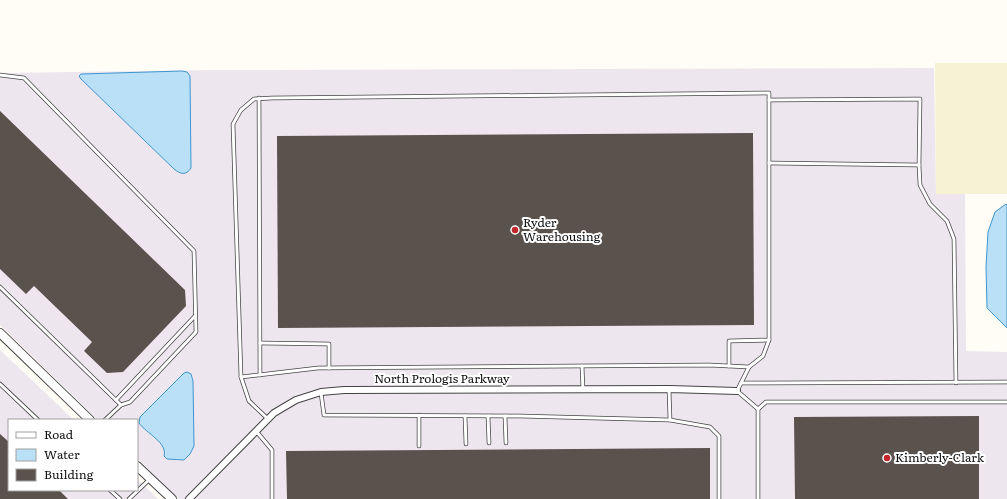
<svg xmlns="http://www.w3.org/2000/svg" width="1007" height="499" font-family="Literata,serif">
<style>
.industrial{fill:#eee6ef}
.farmland{fill:#f6f3d4}
.water{fill:#b9e0f7;stroke:#3f96cf}
.building{fill:#5a524d}
.lines{fill:none;stroke-linecap:round;stroke-linejoin:round}
.service-casing{stroke:#444;stroke-width:4.5}
.minor-casing{stroke:#444;stroke-width:8}
.tertiary-casing{stroke:#444;stroke-width:10}
.service{stroke:#fff;stroke-width:3}
.minor{stroke:#fff;stroke-width:6}
.tertiary{stroke:#fff;stroke-width:8}
.poi-dot{fill:#c4262e;stroke:#fff;stroke-width:1.5}
.labels{text-anchor:middle;stroke-width:4;stroke-linejoin:round;paint-order:stroke}
.poi-label{font-size:12px;fill:#111;stroke:#fff;text-anchor:start}
.street-label{font-size:12px;fill:#111;stroke:#fff}
</style>
<rect width="100%" height="100%" fill="#fffdf5"/>
<g class="industrial">
<polygon points="934,68 936,193 965,194 966,351 1007,352 1007,499 179,499 137,458 137,420 98,420 0,325 0,73 214,70"/>
<polygon points="0,350 74,420 9,420 9,490 137,490 137,479 158,499 0,499"/>
</g>
<polygon class="farmland" points="935,63 1007,63 1007,194 936,194"/>
<g class="water">
<path d="M 182,71 L 187,72 L 190,76 L 191,168 C 186,176 180,174 174,169 L 81,79 L 79,76 L 81,74 Z"/>
<polygon points="1006,204 1007,205 1007,328 987,308 986,267 988,232 995,212"/>
<path d="M 187,372 L 191,374 L 193,381 L 194,446 L 190,454 L 184,460 L 167,459 L 164,456 C 168,443 146,433 139,423 L 140,417 L 184,373 Z"/>
</g>
<g class="building">
<polygon points="0,111 185,290 186,306 123,372 107,373 84,351 92,342 34,286 26,294 0,269"/>
<polygon points="753,133 754,325 278,328 277,136"/>
<polygon points="979,416 979,499 795,499 794,417"/>
<polygon points="0,434 9,442 9,490 59,490 68,499 0,499"/>
<polygon points="710,448 710,499 287,499 286,451"/>
</g>
<g class="lines">
<g class="service-casing">
<g id="service">
<polyline points="0,75 24,78 194,251 196,332 130,402 121,405 105,420"/>
<polyline points="259,98 260,375"/>
<polyline points="769,100 920,99 919,165 769,163"/>
<polyline points="919,165 920,185 930,204 947,221 954,239 956,383"/>
<polyline points="0,287 121,405"/>
<polyline points="260,343 329,344 329,368"/>
<polyline points="582,366 583,390"/>
<polyline points="729,366 729,341 769,340"/>
<polyline points="241,377 318,368 709,365 749,367"/>
<polyline points="741,383 1007,382"/>
<polyline points="0,384 38,420"/>
<polyline points="669,389 670,420 710,427 719,436 719,499"/>
<polyline points="321,393 324,415 520,416 670,420"/>
<polyline points="116,400 195,316"/>
<polyline points="758,409 758,499"/>
<polyline points="465,416 466,444"/>
<polyline points="488,416 489,443"/>
<polyline points="505,416 506,443"/>
<polyline points="268,419 249,401 241,377 233,124 241,110 254,99 272,98 769,93 769,340 763,356 749,367 737,391 758,409 766,402 1007,402"/>
<polyline points="256,431 272,450 272,499"/>
<polyline points="419,446 419,415"/>
<polyline points="110,490 120,499"/>
<polyline points="129,499 150,479"/>
</g>
</g>
<g class="minor-casing">
<polyline id="minor" points="189,499 274,413 296,400 321,392 344,390 669,389 737,391"/>
</g>
<g class="tertiary-casing">
<g id="tertiary">
<polyline points="0,333 90,420"/>
<polyline points="137,466 172,499"/>
</g>
</g>
<use href="#service" class="service"/>
<use href="#minor" class="minor"/>
<use href="#tertiary" class="tertiary"/>
</g>
<g class="poi-dot">
<circle cx="515" cy="230" r="4"/>
<circle cx="887" cy="458" r="4"/>
</g>
<g class="labels">
<g class="poi-label">
<text x="523" y="227">Ryder<tspan x="523" dy="14">Warehousing</tspan></text>
<text x="895" y="462">Kimberly-Clark</text>
</g>
<g class="street-label">
<text x="442" y="383">North Prologis Parkway</text>
</g>
</g>
<rect x="8" y="419" width="130" height="72" fill="#ffffff" stroke="#a0a0a0"/>
<rect x="16" y="432" width="20" height="6" fill="#ffffff" stroke="#a0a0a0"/>
<text x="44" y="439" font-size="12" fill="#111111">Road</text>
<rect x="16" y="449" width="20" height="12" fill="#b9e0f7" stroke="#a0a0a0"/>
<text x="44" y="459" font-size="12" fill="#111111">Water</text>
<rect x="16" y="469" width="20" height="12" fill="#5a524d" stroke="#a0a0a0"/>
<text x="44" y="479" font-size="12" fill="#111111">Building</text>
</svg>
